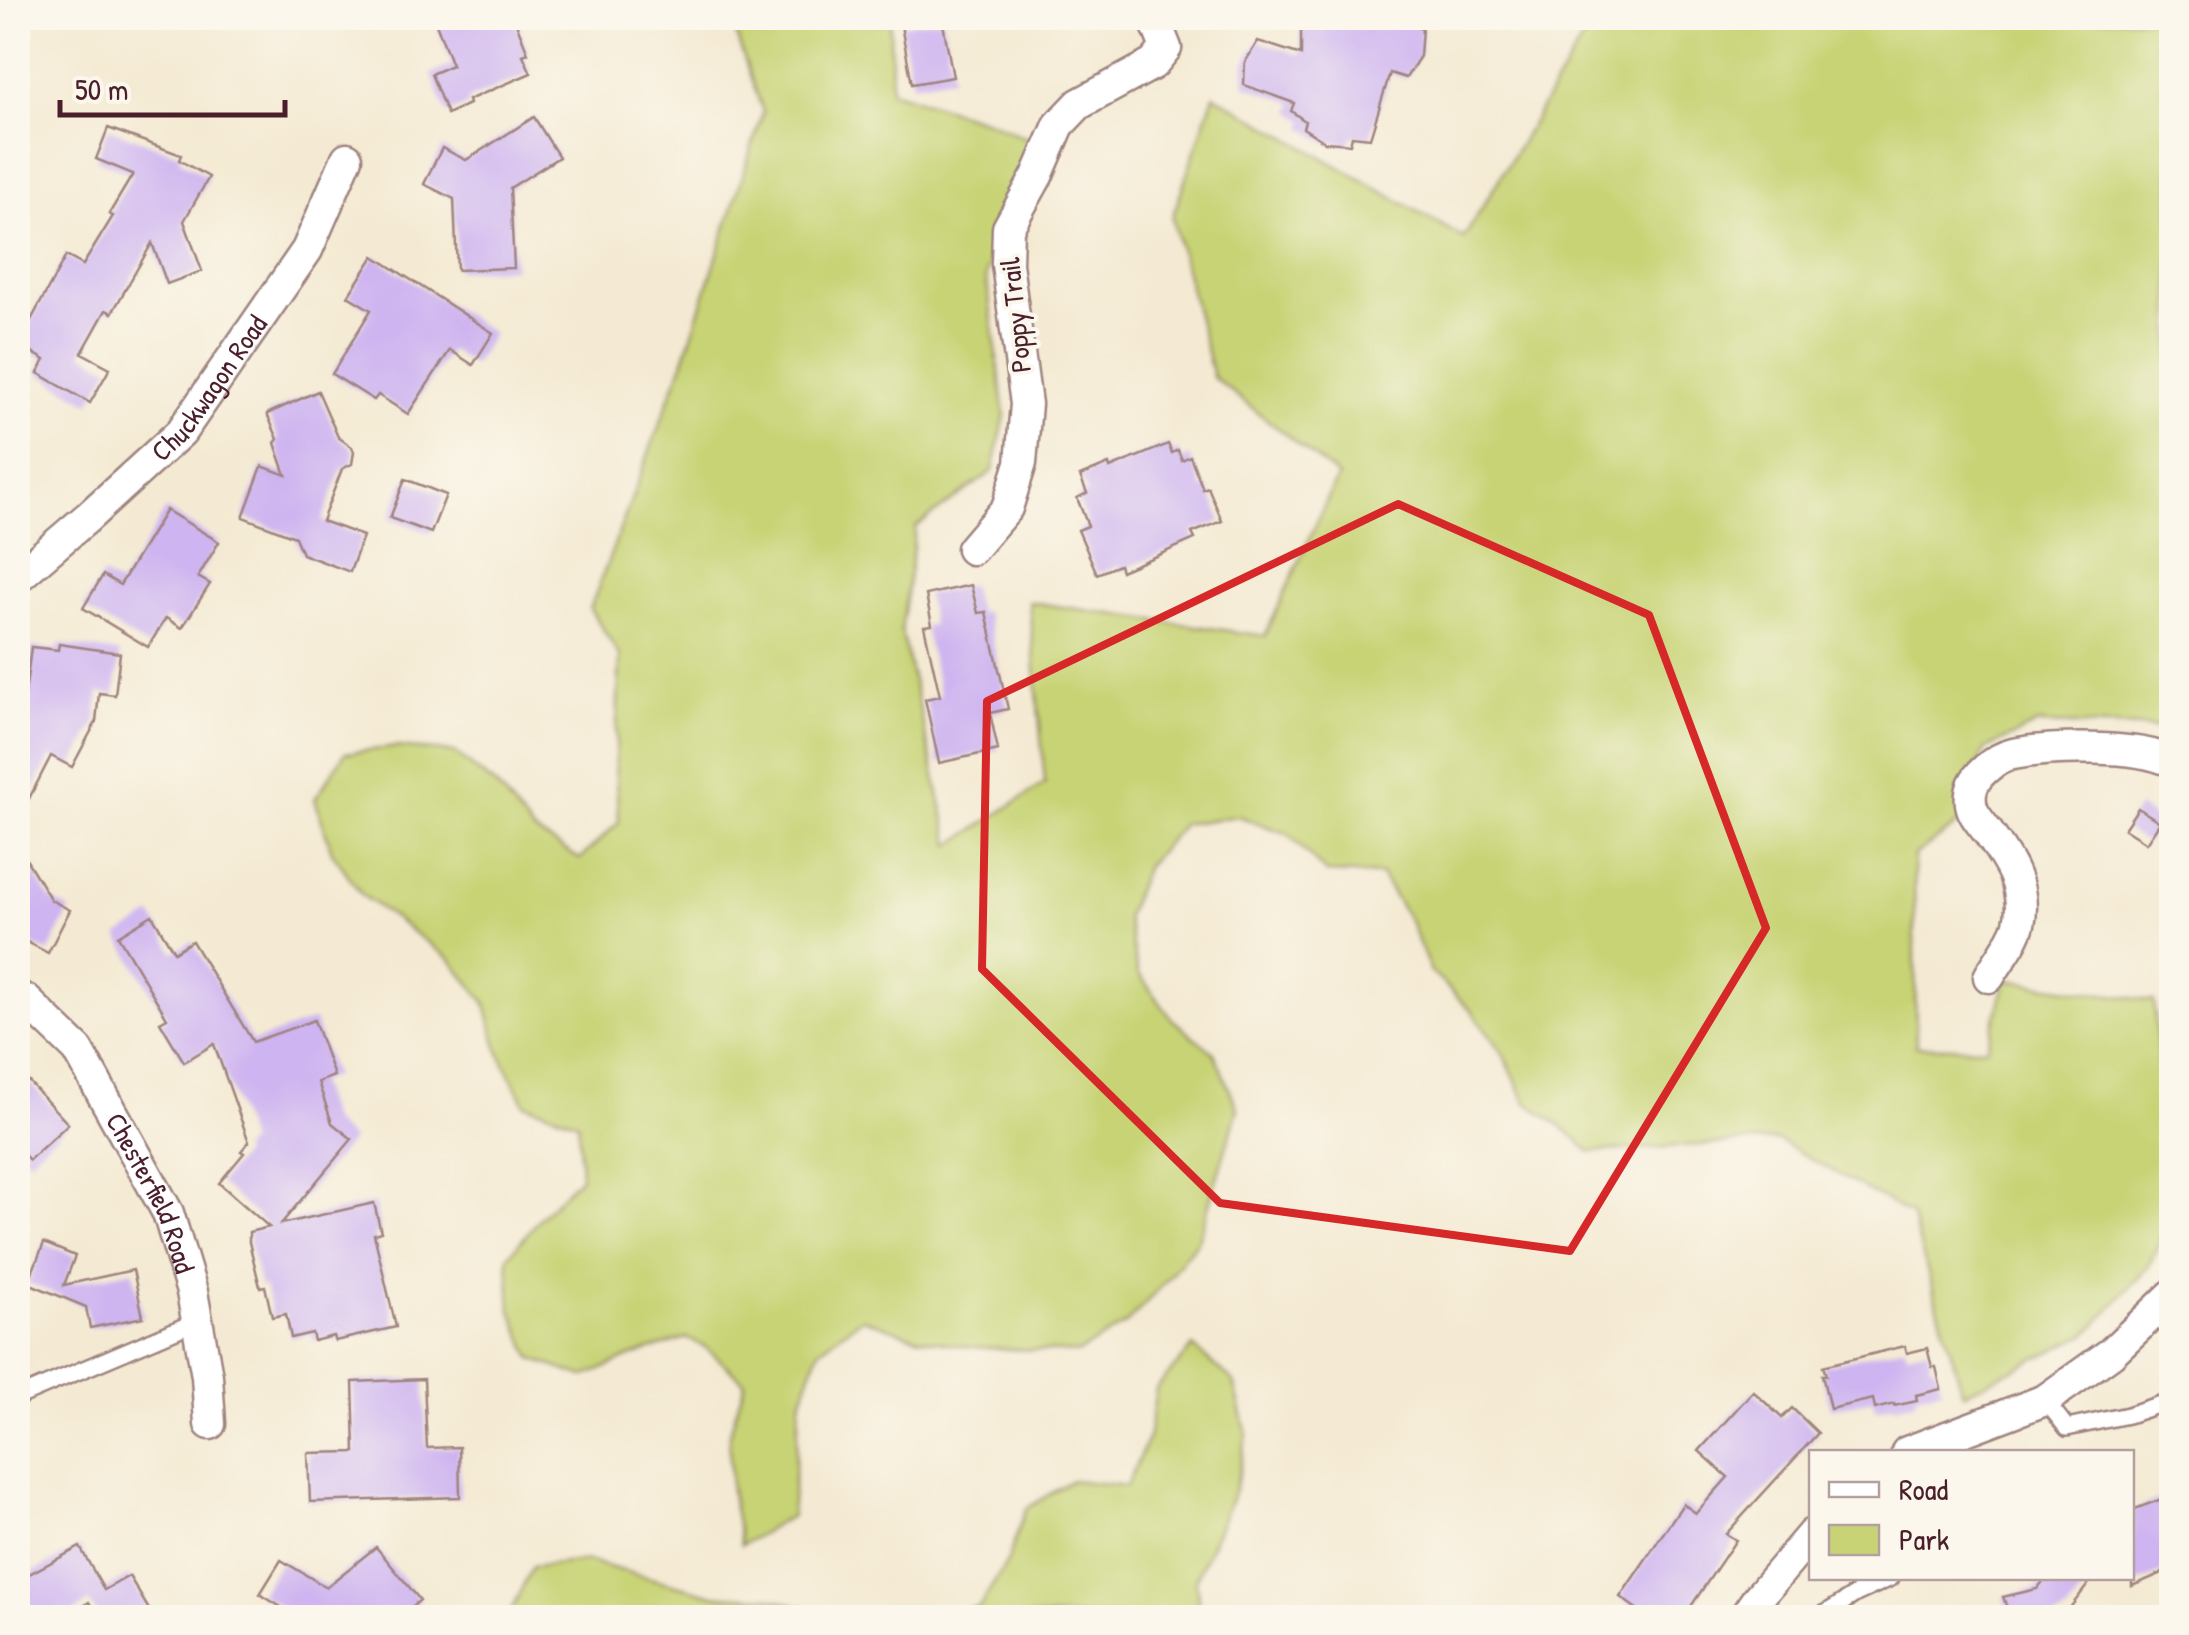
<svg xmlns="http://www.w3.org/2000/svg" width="2189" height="1635" font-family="'Patrick Hand',sans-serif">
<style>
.green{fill:#c7d375;stroke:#887950;stroke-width:2.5}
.building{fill:#ceb4f0}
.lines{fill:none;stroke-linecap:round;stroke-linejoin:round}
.lane-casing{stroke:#9f847f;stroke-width:20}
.street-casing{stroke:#9f847f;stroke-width:35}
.lane{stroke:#fff;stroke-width:15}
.street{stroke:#fff;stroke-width:30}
.marked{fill:none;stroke:#d62828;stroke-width:8;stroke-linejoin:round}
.labels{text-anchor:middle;stroke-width:8;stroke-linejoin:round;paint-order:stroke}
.street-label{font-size:28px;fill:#4a1f2b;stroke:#fbf7ec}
</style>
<rect width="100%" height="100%" fill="#fbf7ec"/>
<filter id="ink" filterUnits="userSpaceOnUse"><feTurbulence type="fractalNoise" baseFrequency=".01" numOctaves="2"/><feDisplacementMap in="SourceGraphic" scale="20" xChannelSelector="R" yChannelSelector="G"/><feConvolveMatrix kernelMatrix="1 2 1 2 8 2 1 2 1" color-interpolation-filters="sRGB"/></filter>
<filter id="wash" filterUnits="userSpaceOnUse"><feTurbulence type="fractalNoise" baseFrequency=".0048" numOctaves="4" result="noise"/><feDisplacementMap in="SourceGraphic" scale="40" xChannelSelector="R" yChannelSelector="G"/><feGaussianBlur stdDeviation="2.25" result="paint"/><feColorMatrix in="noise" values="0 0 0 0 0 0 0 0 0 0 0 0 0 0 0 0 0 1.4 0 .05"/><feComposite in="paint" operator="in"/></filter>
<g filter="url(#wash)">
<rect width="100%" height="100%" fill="#f4ead3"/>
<g class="green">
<polygon points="730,18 890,18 891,91 993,123 1033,141 1014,185 986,275 1005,416 993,471 916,527 901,630 951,845 1045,783 1029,602 1265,636 1338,476 1213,377 1172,218 1214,95 1464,238 1595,18 2171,18 2171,728 2038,724 1986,749 1959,799 1963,821 1914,856 1916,1046 1987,1048 2006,980 2154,1001 2171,1216 2149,1266 2086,1335 1963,1393 1911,1215 1777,1140 1590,1152 1570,1133 1526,1102 1503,1054 1471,1010 1431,972 1410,922 1381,875 1326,873 1288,834 1238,816 1183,824 1146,866 1126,917 1138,973 1172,1019 1214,1053 1238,1109 1198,1240 1164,1283 1127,1323 1078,1353 969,1347 916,1337 862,1318 819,1350 800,1404 791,1516 741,1545 731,1492 729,1435 745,1382 705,1347 686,1338 635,1355 584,1377 532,1359 511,1310 508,1257 543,1214 581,1176 578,1122 525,1104 500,1054 485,1002 450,959 362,895 332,852 315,799 345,753 398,747 455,753 497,787 532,830 580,859 619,822 615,767 620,656 590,609 684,360 763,112"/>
<polygon points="1193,1347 1234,1382 1247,1435 1235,1490 1196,1579 1200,1617 922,1617 979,1607 1007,1562 1026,1509 1072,1480 1126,1486 1148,1439 1156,1389"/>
<polygon points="586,1561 714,1595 768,1597 841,1617 508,1617 532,1567"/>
</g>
<g id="blocks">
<g class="building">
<polygon points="434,18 514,18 528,53 523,55 531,73 468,100 469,104 447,114 431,74 452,65"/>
<polygon points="942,18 953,77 912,84 901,25"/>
<polygon points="1301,18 1409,18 1407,23 1422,28 1420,56 1406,78 1390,73 1370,138 1352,136 1350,144 1325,142 1303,128 1305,121 1291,111 1294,103 1244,85 1245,62 1258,41 1301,55"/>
<polygon points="534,117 559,157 510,188 514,268 457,270 454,199 424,184 442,148 466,160"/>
<polygon points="108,128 181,155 179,160 209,177 184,221 202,271 167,284 152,243 112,313 106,310 82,353 110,368 90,403 38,373 45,360 18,344 66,256 83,265 113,216 109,214 133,174 96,159"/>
<polygon points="374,256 493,333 473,365 450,350 408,414 378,395 374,400 332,374 371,310 348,296"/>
<polygon points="318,391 338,437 352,447 354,452 352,464 342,469 322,521 363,536 350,572 302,554 295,537 243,517 262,466 286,475 275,443 278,439 267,414"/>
<polygon points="1168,444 1172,453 1178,450 1182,460 1190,456 1203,489 1208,487 1222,521 1192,533 1195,539 1156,556 1121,571 1119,565 1097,574 1078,530 1088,526 1077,498 1087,493 1080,476 1109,464 1110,468"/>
<polygon points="405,479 446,495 431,533 390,518"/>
<polygon points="166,510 219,542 198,577 210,584 182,628 166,618 148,647 83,608 103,575 120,585"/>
<polygon points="971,585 978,613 986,612 1008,709 990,713 998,750 939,763 925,699 940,696 924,626 932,625 926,595"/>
<polygon points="59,644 120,653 115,695 99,693 96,722 72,767 51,756 18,820 18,716 22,719 31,647 58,650"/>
<polygon points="2138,808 2160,822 2146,843 2124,829"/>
<polygon points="18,846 51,900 70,910 48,953 18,937"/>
<polygon points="152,915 174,952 192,941 253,1042 314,1020 334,1076 318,1082 332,1123 352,1139 281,1224 374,1203 381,1232 374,1234 396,1327 335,1341 333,1336 314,1341 312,1333 291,1338 286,1314 272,1317 265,1286 260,1287 249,1242 249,1232 269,1227 219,1183 244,1153 241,1151 249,1142 214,1044 184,1062 160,1022 167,1018 118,936"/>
<polygon points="18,1070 68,1124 29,1160 18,1148"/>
<polygon points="44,1243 75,1256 64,1285 133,1270 143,1317 90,1328 86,1307 28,1283"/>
<polygon points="1905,1346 1907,1353 1927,1348 1932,1367 1936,1367 1941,1389 1916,1395 1917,1401 1894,1406 1894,1404 1875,1409 1873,1399 1830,1409 1822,1375 1826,1375 1823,1366"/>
<polygon points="424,1379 427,1448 459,1447 460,1497 310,1502 308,1453 355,1452 353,1382"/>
<polygon points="1753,1391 1782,1418 1792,1408 1818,1433 1726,1534 1736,1540 1683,1618 1649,1618 1620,1597 1683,1504 1696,1513 1728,1477 1699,1451"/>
<polygon points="2164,1498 2166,1501 2172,1498 2172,1569 2132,1586 2132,1510"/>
<polygon points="80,1547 104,1590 129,1576 154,1618 99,1618 89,1602 65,1618 18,1618 18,1580"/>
<polygon points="376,1547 420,1600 399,1618 299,1618 260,1594 281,1560 326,1587"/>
<polygon points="2046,1578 2093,1578 2066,1613 2055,1618 2011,1618 2003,1597 2037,1589"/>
</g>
</g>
</g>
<g filter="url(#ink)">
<use href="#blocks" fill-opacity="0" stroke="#9f847f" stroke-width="2.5"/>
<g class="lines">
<g class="lane-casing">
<g id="lane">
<polyline points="18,1397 197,1321"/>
<polyline points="2045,1400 2067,1428 2128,1415 2172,1400"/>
<polyline points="1818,1618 1856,1594 1891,1578"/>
</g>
</g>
<g class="street-casing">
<g id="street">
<polyline points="972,549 1007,508 1021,463 1026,404 1007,264 1008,228 1037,176 1059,125 1079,104 1153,64 1166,48 1154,18"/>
<path id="s1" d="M 18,577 L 88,517 L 181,432 L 307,250 L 347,158"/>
<path d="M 1989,977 C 1998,961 2014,942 2019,924 C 2028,886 2005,856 1984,827 C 1975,816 1969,808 1971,793 C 1973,775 1996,758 2013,754 C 2051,747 2138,744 2172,762"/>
<path id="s2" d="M 18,996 L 26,1000 L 78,1050 L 168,1213 L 192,1292 L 207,1376 L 210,1424"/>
<polyline points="1907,1452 2045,1400 2111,1353 2172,1295"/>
<polyline points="1744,1618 1757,1599 1812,1534"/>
</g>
</g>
<use href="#lane" class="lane"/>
<use href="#street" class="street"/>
</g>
</g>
<path class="marked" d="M 1398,504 L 1649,615 L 1766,928 L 1570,1251 L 1220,1203 L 982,969 L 987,701 Z"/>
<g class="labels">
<g class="street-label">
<text transform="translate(1015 315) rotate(-96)" y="10">Poppy Trail</text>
<text dy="10" stroke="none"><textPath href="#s1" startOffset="270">Chuckwagon Road</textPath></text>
<text dy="10" stroke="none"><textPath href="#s2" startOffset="242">Chesterfield Road</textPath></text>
</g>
</g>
<rect width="2189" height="1635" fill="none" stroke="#fbf7ec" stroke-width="60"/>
<rect x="1809" y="1450" width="325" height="130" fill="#fbf7ec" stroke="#b4a19f" stroke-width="2.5"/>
<rect x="1829" y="1482" width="50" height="15" fill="#ffffff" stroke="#b4a19f" stroke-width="2.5"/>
<text x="1899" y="1500" font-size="30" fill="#4a1f2b">Road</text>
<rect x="1829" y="1525" width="50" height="30" fill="#c7d375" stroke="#b4a19f" stroke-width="2.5"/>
<text x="1899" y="1550" font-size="30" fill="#4a1f2b">Park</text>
<path d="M60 100v15h225v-15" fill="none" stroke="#4a1f2b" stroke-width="5"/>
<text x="75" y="100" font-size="30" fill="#4a1f2b" stroke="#fbf7ec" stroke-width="8" paint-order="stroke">50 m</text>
</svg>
